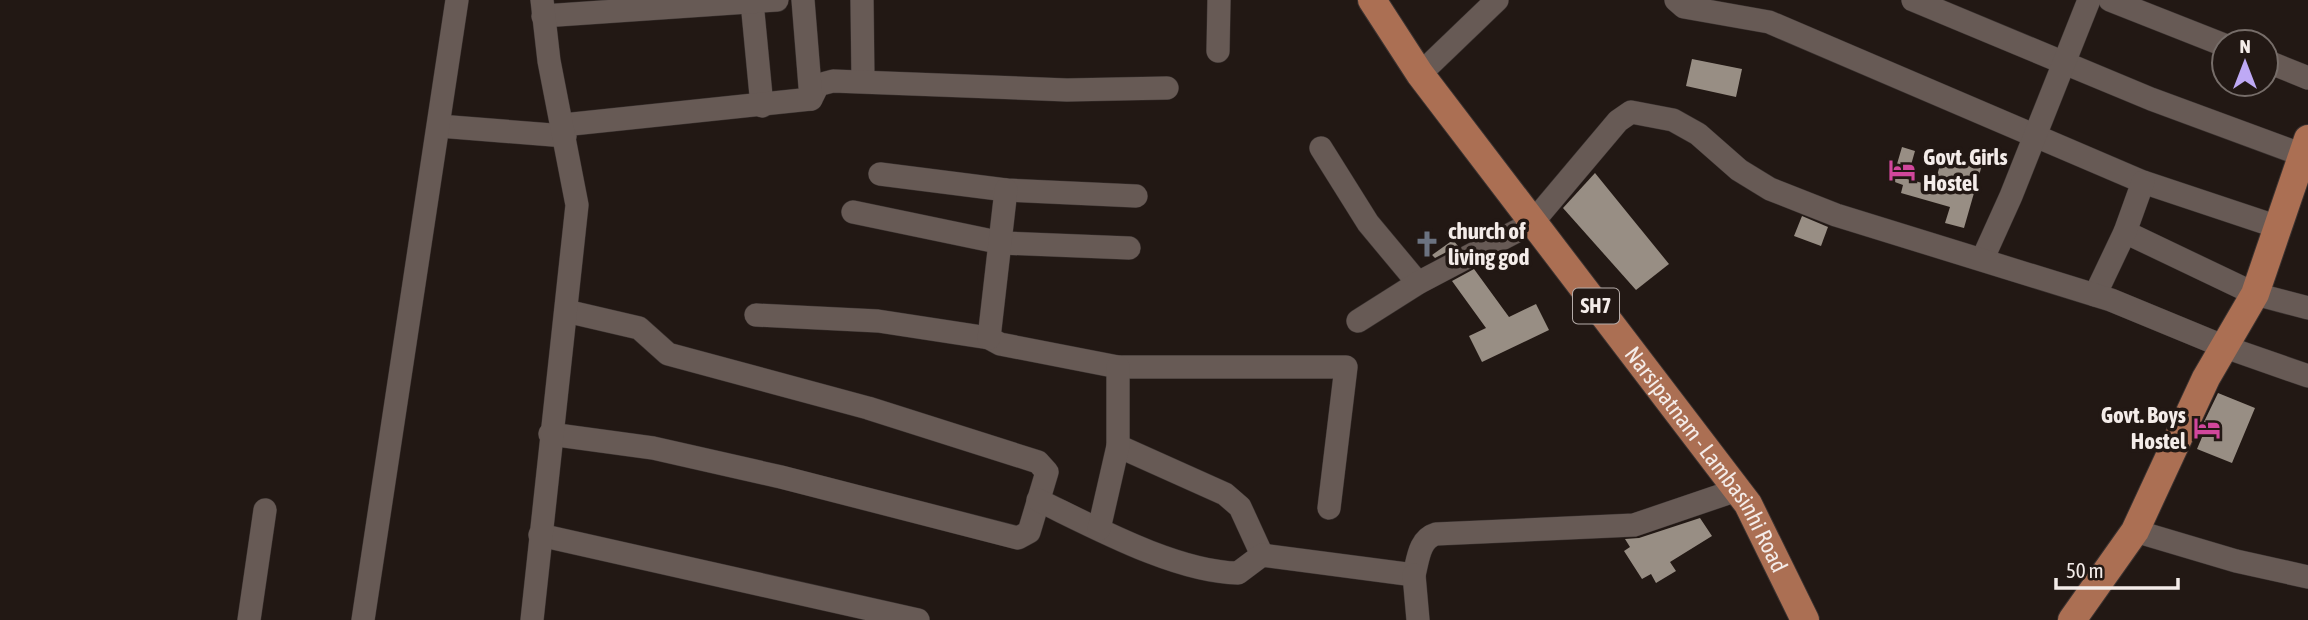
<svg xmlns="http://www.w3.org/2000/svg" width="2308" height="620" font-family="'Asap Condensed',sans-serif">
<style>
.building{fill:#988e84}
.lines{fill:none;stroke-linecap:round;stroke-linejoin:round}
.minor-casing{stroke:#3a3230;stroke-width:24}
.major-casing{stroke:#3a3230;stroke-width:30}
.minor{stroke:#675a55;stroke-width:23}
.major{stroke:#ab6f53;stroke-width:28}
.labels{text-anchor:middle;stroke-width:7;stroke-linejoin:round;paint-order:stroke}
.shield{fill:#221814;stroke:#b5aca9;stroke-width:2}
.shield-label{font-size:21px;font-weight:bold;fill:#f4ece9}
.poi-label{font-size:23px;font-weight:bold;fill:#f4ece9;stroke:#221814;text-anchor:start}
.street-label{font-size:23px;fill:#f4ece9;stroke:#221814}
</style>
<rect width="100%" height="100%" fill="#221814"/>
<g class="building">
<polygon points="1692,59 1742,69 1736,97 1686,86"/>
<polygon points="1902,147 1915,151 1907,179 1934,186 1942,158 1962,164 1964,160 1982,165 1964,228 1945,223 1950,207 1901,193 1903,185 1892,181"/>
<polygon points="1595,173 1669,264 1636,290 1563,208"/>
<polygon points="1802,216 1828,227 1821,246 1794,236"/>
<polygon points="1453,240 1458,246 1435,258 1432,255"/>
<polygon points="1474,269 1509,317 1536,304 1549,330 1482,362 1469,336 1486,328 1452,281"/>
<polygon points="2218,393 2255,408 2232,463 2197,449 2205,430 2201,428"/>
<polygon points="1700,518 1712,536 1670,562 1676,571 1656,583 1651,574 1642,579 1624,551 1630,547 1625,539 1639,538"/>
</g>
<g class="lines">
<g class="minor-casing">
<g id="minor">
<polyline points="862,0 863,80"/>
<polyline points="1676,0 1684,7 1769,22 2143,182 2278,227"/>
<polyline points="1913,0 2151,99 2308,157"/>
<polyline points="2110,0 2224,45"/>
<polyline points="752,2 762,106"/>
<polyline points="543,16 777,0"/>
<polyline points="1218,51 1219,0"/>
<polyline points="2266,61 2308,78"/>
<polyline points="1420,74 1497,0"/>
<polyline points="811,99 818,85 833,81 1067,90 1167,88"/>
<polyline points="563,125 811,99 803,0"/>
<polyline points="439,126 565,136"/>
<polyline points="1321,148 1368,223 1418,283"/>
<polyline points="880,174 1006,190 1136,196"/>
<polyline points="853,212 1002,243 1129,248"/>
<polyline points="2125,232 2255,294 2308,308"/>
<polyline points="1983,258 2011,196 2089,0"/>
<polyline points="2095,295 2125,232 2143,182"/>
<polyline points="756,315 878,321 989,338 1000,344 1118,367 1346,367 1329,508"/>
<polyline points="1358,321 1418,283 1532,223 1618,121 1631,112 1673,120 1698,134 1739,170 1770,189 1836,215 2111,300 2225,347 2308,376"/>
<polyline points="989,338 1006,190"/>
<polyline points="550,434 653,448 781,477 1018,538 1029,532 1047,472 1038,462 868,408 668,354 639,328 566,311"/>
<polyline points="1118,446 1225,494 1240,507 1262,555"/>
<path d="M 1038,500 C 1094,527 1176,572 1238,573 L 1262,555 L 1414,575 C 1418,560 1419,539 1436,534 L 1634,525 L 1737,490"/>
<polyline points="1099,529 1118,446 1118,367"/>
<polyline points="2135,531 2236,561 2308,577"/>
<polyline points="540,535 918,620"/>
<polyline points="1414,575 1418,620"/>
<polyline points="249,620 265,510"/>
<polyline points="363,620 457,0"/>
<polyline points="532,620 577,205 549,61 542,0"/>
</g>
</g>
<g class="major-casing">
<g id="major">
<path id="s1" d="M 1372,0 L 1420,74 L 1748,504 L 1805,620"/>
<polyline points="2072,620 2135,531 2206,378 2255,294 2308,139"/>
</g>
</g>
<use href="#minor" class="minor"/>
<use href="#major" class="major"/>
</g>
<defs>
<g id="hotel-bare" transform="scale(2.1)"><path d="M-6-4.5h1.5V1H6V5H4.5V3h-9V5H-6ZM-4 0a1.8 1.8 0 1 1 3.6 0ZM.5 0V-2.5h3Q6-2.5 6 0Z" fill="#d1479c" stroke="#221814" stroke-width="2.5" paint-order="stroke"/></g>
<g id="church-bare" transform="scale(2.1)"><path d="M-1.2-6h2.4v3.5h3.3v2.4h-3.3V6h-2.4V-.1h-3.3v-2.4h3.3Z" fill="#6b7280" stroke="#221814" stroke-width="2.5" paint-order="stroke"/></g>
</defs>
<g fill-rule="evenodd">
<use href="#hotel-bare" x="1902" y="170"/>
<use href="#church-bare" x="1427" y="244"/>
<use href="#hotel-bare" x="2207" y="428"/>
</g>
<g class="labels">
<rect class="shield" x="1573" y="288.5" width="46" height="35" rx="5"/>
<g class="shield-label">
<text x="1596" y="313">SH7</text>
</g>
<g class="poi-label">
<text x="1923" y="165">Govt. Girls<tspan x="1923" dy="26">Hostel</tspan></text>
<text x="1448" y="239">church of<tspan x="1448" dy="26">living god</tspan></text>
<text x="2186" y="423" text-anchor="end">Govt. Boys<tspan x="2186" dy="26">Hostel</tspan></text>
</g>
<g class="street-label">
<text dy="8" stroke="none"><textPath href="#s1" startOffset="569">Narsipatnam - Lambasinhi Road</textPath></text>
</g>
</g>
<g transform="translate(2245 63)"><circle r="33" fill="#221814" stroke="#766d69" stroke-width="2"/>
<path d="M0-5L12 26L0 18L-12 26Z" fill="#bea9f5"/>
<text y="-10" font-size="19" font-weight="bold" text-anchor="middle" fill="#f4ece9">N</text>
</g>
<path d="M2056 578v10h122v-10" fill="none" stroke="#f4ece9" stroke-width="3.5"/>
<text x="2066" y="578" font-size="21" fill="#f4ece9" stroke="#221814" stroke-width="5" paint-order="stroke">50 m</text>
</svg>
